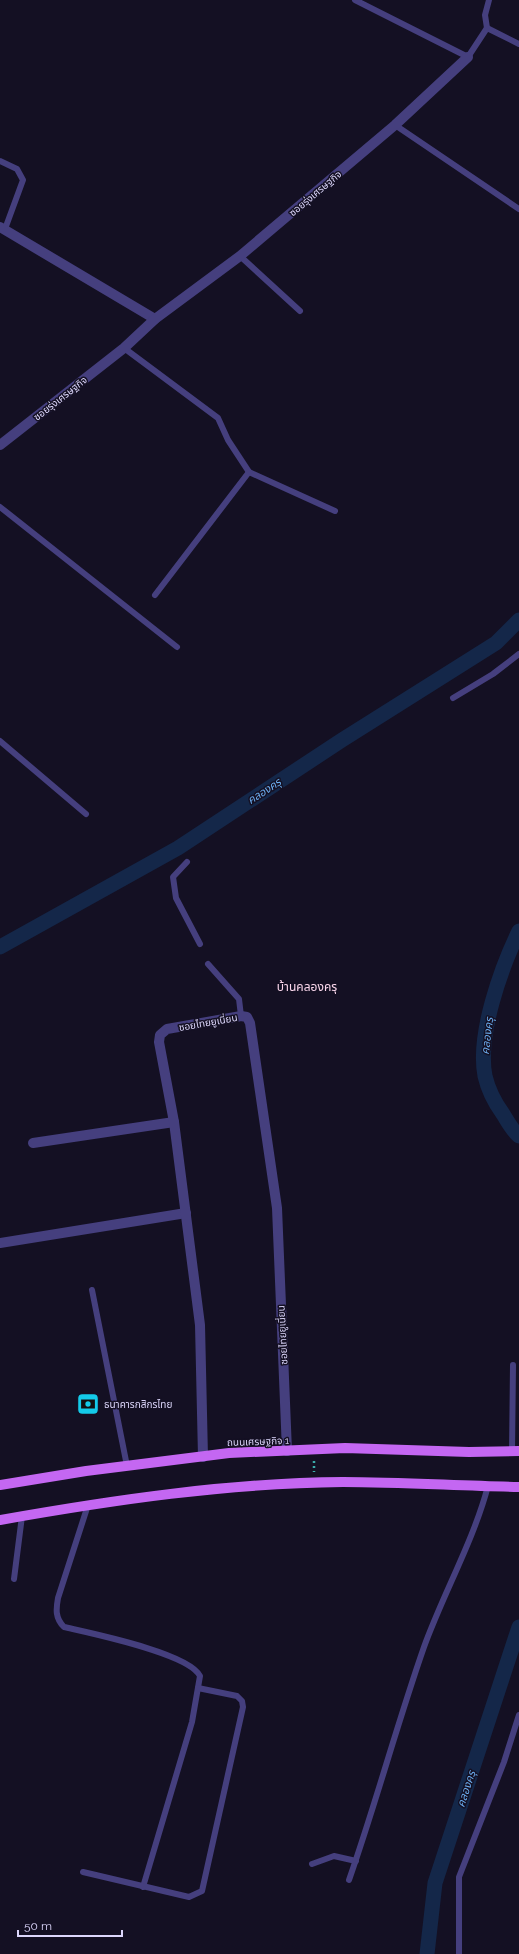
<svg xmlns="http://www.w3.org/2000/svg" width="519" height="1954" font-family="Raleway,'Noto Sans Thai',sans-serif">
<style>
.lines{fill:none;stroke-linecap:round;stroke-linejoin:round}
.canal{stroke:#142749;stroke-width:15}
.path{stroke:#3aacaa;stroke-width:2.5;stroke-dasharray:2 3;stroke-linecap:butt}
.lane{stroke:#453f7e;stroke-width:6}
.street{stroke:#453f7e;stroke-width:10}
.primary{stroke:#c467f2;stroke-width:10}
.labels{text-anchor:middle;stroke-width:3;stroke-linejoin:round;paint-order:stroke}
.street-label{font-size:10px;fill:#dcd6fb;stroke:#141023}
.poi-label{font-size:10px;fill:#dcd6fb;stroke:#141023;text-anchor:start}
.water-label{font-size:11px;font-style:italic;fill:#6daff2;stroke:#141023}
.quarter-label{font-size:12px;fill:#fcd8ed;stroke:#141023}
</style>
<rect width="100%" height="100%" fill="#141023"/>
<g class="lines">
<g class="canal">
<path d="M 519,931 C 501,968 477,1035 485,1076 C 488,1089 495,1103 503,1114 C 508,1122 512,1130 519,1136"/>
<polyline points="0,947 178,848 342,740 496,643 519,620"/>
<polyline points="427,1954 435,1883 519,1627"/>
</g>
<polyline class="path" points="314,1461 314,1472"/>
<g class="lane">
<polyline points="355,0 468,57 487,28 519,44"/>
<polyline points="487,28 485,15 489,0"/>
<polyline points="395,125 519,209"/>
<polyline points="0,161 17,169 23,180 5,229"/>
<polyline points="240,256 300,311"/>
<polyline points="124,348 218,418 228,440 249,472 335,511"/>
<polyline points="0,507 177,647"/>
<polyline points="155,595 249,472"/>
<polyline points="453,698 493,674 519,654"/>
<polyline points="0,741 86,814"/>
<polyline points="187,862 173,877 176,898 200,944"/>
<polyline points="208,964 239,999 241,1016"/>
<polyline points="92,1290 127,1466"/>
<polyline points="512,1451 513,1365"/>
<path d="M 88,1505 L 58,1598 C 56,1609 55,1618 64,1627 C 90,1633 189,1653 200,1676 L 192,1722 L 143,1887"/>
<polyline points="14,1579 22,1516"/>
<polyline points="312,1864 334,1856 356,1861"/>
<polyline points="83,1872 189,1897 202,1891 243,1707 242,1701 237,1696 198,1688"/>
<path d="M 349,1880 C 376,1803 397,1724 424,1647 C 444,1592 473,1542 488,1486"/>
<polyline points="459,1954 459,1877 504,1762 519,1715"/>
</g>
<g class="street">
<polyline points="0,227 155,319"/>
<polyline points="0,445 124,348 155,319 240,256 395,125 468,57"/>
<polyline points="33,1143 174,1122"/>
<polyline points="0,1243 186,1213"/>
<polyline points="203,1457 200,1325 174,1122 159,1042 160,1035 167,1029 241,1016 247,1017 250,1023 277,1208 287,1451"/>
</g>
<g class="primary">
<polyline points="0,1485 86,1471 229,1453 345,1448 469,1452 519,1451"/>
<path d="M 0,1520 C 113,1500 228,1483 343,1482 C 402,1482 460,1486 519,1487"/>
</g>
</g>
<defs>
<g id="bank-square" transform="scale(1.15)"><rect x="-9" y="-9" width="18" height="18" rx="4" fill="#14cbe9" stroke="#141023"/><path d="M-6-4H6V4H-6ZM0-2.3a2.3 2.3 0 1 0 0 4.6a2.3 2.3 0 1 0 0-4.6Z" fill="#111"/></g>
</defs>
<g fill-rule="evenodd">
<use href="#bank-square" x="88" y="1404"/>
</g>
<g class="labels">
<g class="street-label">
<text transform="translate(315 193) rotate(-40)" y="4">ซอยรุ่งเศรษฐกิจ</text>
<text transform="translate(60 398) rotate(-38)" y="4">ซอยรุ่งเศรษฐกิจ</text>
<text transform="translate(208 1022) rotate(-10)" y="4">ซอยไทยยูเนี่ยน</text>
<text transform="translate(282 1335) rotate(-93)" y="4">ซอยไทยยูเนี่ยน</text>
<text transform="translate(258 1441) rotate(-2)" y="4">ถนนเศรษฐกิจ 1</text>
</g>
<g class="poi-label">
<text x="104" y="1408">ธนาคารกสิกรไทย</text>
</g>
<g class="water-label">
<text transform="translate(264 791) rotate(-33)" y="4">คลองครุ</text>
<text transform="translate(487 1036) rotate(-83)" y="4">คลองครุ</text>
<text transform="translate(466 1789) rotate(-72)" y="4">คลองครุ</text>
</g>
<g class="quarter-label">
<text x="307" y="991">บ้านคลองครุ</text>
</g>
</g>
<path d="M18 1930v6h104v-6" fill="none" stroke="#dcd6fb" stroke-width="2"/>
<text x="24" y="1930" font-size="12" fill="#dcd6fb" stroke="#141023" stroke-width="3" paint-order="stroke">50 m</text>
</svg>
